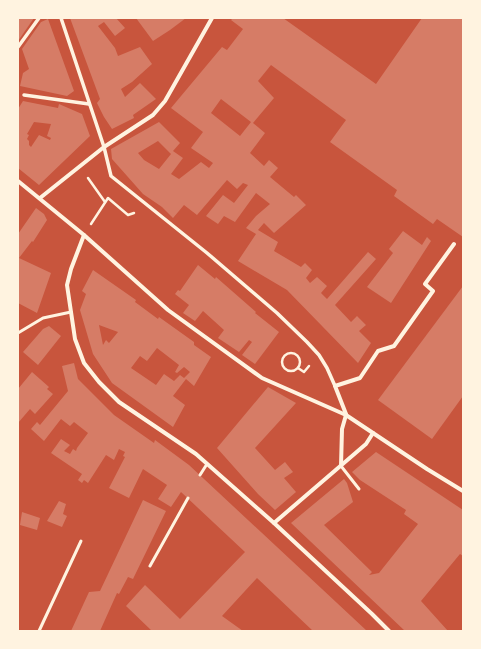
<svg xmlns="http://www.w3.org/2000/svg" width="481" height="649" font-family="'Asap Condensed',sans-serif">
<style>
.building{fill:#d67c66;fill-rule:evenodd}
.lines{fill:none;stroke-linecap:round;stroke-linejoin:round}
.path{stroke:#fff3e0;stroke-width:2.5}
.service{stroke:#fff3e0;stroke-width:3}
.pedestrian{stroke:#fff3e0;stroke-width:3.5}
.minor{stroke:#fff3e0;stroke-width:4}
</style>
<rect width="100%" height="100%" fill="#c8553d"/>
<g class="building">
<polygon points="18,18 34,18 18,41"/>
<polygon points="70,18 116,18 125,28 115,36 104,22 98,26 115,48 118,56 140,47 152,64 132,82 121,89 125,97 140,83 156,99 133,115 134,118 112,129 104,117 97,103 100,99"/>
<polygon points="136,18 186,18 170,30 153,41"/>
<path d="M 233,18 L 283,18 L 376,84 L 422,18 L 463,18 L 463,237 L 437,219 L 433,224 L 394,196 L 397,190 L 330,142 L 346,120 L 271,65 L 258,81 L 274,98 L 253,123 L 265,133 L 250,153 L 264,166 L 269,160 L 278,168 L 270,177 L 294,197 L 296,195 L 306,205 L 274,233 L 264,223 L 258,230 L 278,242 L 274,251 L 301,267 L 305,263 L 312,270 L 306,278 L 310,283 L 317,277 L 327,286 L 321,293 L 327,299 L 368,252 L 376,259 L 335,305 L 351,322 L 357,316 L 366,325 L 359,331 L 371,343 L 358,363 L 287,290 L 238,261 L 256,234 L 246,228 L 256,216 L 270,204 L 256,193 L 235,222 L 224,216 L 218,224 L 206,216 L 223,195 L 234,203 L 248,185 L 243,183 L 237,189 L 227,180 L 197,215 L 184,205 L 173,218 L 162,207 L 143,194 L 112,159 L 111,149 L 159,122 L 180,143 L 173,151 L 183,158 L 171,174 L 179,179 L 201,162 L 209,168 L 213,163 L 191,148 L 203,132 L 171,108 L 222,47 L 227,50 L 243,29 L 231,20 ZM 221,99 L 251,122 L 240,136 L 211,113 ZM 158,141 L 171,154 L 159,169 L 144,160 L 138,153 Z"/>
<polygon points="48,19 74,91 67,96 20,86 23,73 29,69 22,49 41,22"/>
<path d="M 23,101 L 58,108 L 59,104 L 82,114 L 90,136 L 39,185 L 18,168 L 18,109 ZM 34,122 L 51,124 L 47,136 L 51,138 L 50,140 L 39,135 L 31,147 L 29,145 L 29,141 L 27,139 L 29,135 L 27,134 Z"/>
<polygon points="36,208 44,214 47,220 33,242 32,241 19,258 51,273 37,313 18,303 18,234"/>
<polygon points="403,231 422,245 427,237 431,241 391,303 367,287 393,253 389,249"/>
<polygon points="198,265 215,279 216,277 256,312 255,313 279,332 255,364 242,355 252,342 249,340 239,352 218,338 224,330 203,311 195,321 183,313 189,305 175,294 178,290 180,291"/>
<path d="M 93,270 L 136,300 L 135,302 L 158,319 L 159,317 L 194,342 L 194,345 L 211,357 L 194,386 L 186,379 L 173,396 L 185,405 L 173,427 L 112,383 L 93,354 L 80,310 L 86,294 L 82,291 ZM 99,325 L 118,332 L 109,343 L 106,340 L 103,345 ZM 157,348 L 179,365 L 175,372 L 177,373 L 184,367 L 190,372 L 184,378 L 180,375 L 174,381 L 164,374 L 156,385 L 131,368 L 140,356 L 147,361 Z"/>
<polygon points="463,286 463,396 432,439 378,400"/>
<polygon points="49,326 61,336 38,365 23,352 43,329"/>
<polygon points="74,363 78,379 114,415 154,443 155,440 189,465 367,631 313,631 257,578 222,616 243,631 152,631 126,606 145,585 180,619 245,552 181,492 171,507 158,499 167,485 143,469 129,498 109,488 125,457 123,456 125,452 119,449 114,460 106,455 88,483 84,480 82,483 78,480 82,474 51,453 61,439 70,445 64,451 70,454 73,449 76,451 77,448 88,433 74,422 70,426 61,419 44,441 31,429 37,422 40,425 68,391 62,366"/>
<polygon points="32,372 49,387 47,389 53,394 35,414 30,409 18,423 18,389"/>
<polygon points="268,387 296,403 255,448 275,470 285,462 293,472 284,478 296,492 275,510 258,494 217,448"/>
<polygon points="376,452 463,510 463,556 460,554 421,601 448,631 405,631 291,523 344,479 347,483 353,502 324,525 372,572 369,575 379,573 418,524 404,514 406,510 360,480 352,472"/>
<polygon points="143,500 166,511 133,579 128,577 119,594 117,593 100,631 71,631 89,592 100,591"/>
<polygon points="59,501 66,504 63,514 67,516 62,527 47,521"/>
<polygon points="22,512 40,518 37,530 20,525"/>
</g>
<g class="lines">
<g class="path">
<polyline points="88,178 105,202"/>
<polyline points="91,224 108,198 128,215 134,213"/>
<circle cx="291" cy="362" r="9"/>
<polyline points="298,368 304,372 309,366"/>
</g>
<g class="service">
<polyline points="18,333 43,318 71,312"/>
<polyline points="341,466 359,489"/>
<polyline points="200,475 207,464"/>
<polyline points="150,566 188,498"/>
<polyline points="39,631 81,541"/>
</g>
<g class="pedestrian">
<polyline points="61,18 104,147 111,176 207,253 277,313 307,342 319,355 327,368 335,386"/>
<polyline points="18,47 39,18"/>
<polyline points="24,95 89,104"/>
</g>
<g class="minor">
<polyline points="18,181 84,235 168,310 262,378 346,415 427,469 463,491"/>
<polyline points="40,198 104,147 153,115 165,101 212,18"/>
<polyline points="84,235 71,269 67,285 75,339 84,363 99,382 119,402 196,454 274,523 372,614 389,631"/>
<polyline points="346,414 335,386 360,378 378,351 394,346 433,291 425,284 454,244"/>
<polyline points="341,466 342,429 346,415"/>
<polyline points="274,523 366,444 373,433"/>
</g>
</g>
<rect width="481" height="649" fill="none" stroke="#fff3e0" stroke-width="38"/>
</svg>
